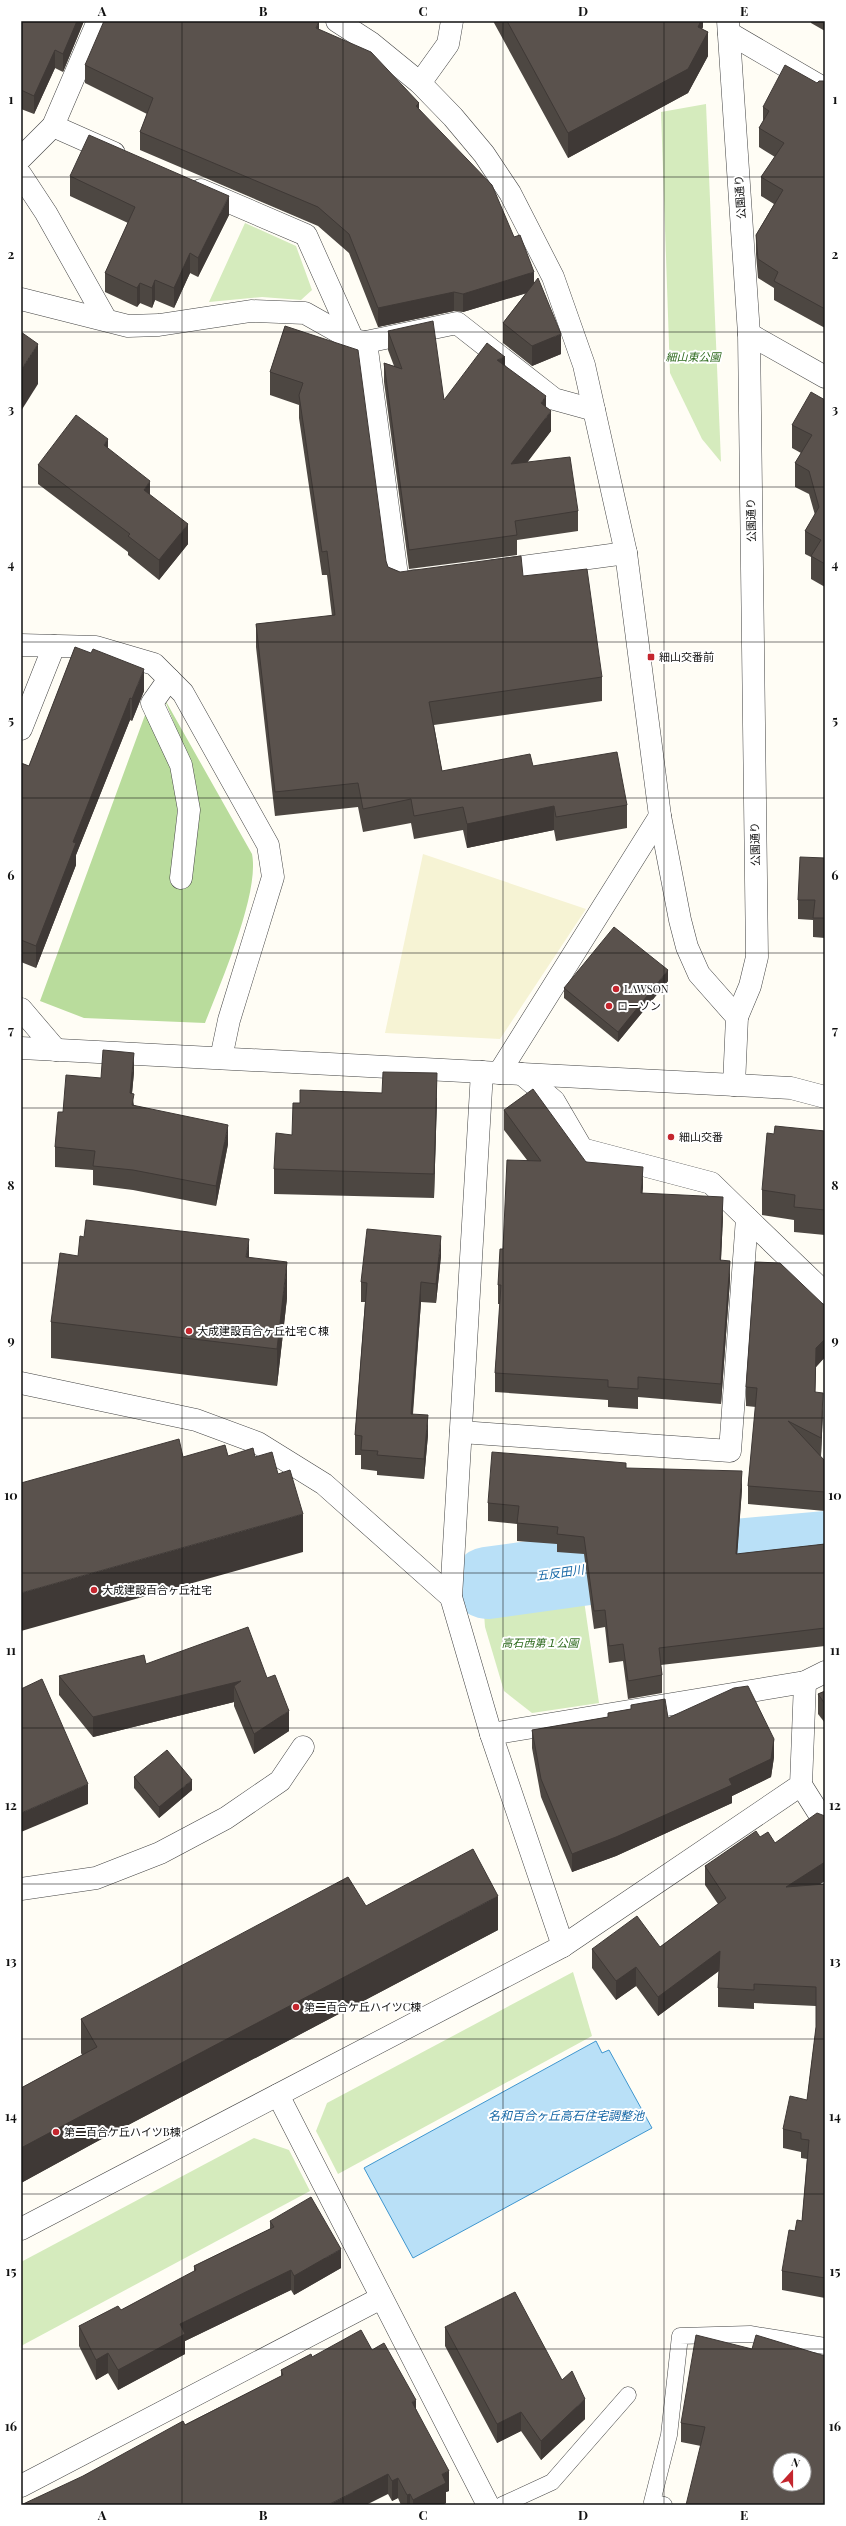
<svg xmlns="http://www.w3.org/2000/svg" width="846" height="2526" font-family="'Playfair Display','Noto Sans JP',serif">
<style>
.farmland{fill:#f6f3d4}
.green{fill:#d5ebbd}
.forest{fill:#b9dc9c}
.water{fill:#b9e0f7;stroke:#3f96cf}
.lines{fill:none;stroke-linecap:round;stroke-linejoin:round}
.river{stroke:#b9e0f7;stroke-width:72}
.service-casing{stroke:#444;stroke-width:17}
.minor-casing{stroke:#444;stroke-width:23}
.tertiary-casing{stroke:#444;stroke-width:23}
.service{stroke:#fff;stroke-width:16}
.minor{stroke:#fff;stroke-width:22}
.tertiary{stroke:#fff;stroke-width:22}
.wall{fill:#4d4742}
.shaded-wall{fill:#3f3936}
.building{fill:#5a524d;stroke:#3f3936;fill-rule:evenodd}
.grid{fill:none;stroke:#111;stroke-width:1;stroke-opacity:0.55}
.poi-dot{fill:#c4262e;stroke:#fff;stroke-width:1.5}
.labels{text-anchor:middle;stroke-width:4;stroke-linejoin:round;paint-order:stroke}
.street-label{font-size:11px;fill:#111;stroke:#fff}
.park-label{font-size:11px;font-style:italic;fill:#2f6b1f;stroke:#fff}
.poi-label{font-size:11px;fill:#111;stroke:#fff;text-anchor:start}
.water-label{font-size:12px;font-style:italic;fill:#1768a6;stroke:#fff}
.neatline{fill:none;stroke:#111;stroke-width:1.5}
.grid-label{font-size:13px;text-anchor:middle;font-weight:bold;fill:#111}
</style>
<rect width="100%" height="100%" fill="#fffdf5"/>
<polygon class="farmland" points="423,854 586,909 500,1039 385,1033"/>
<g class="green">
<polygon points="706,104 721,462 702,439 670,373 661,112"/>
<polygon points="245,223 296,246 312,290 301,300 262,297 209,302"/>
<polygon points="582,1587 599,1703 532,1713 504,1691 485,1627 483,1600"/>
<polygon points="573,1972 592,2036 338,2174 316,2131 327,2103"/>
<polygon points="254,2138 289,2150 310,2191 21,2346 21,2262"/>
</g>
<path class="forest" d="M 164,698 L 252,854 C 260,893 220,984 205,1023 L 84,1018 L 40,1001 L 148,707 L 171,766 L 178,806 L 170,883 L 190,869 L 189,761 Z"/>
<polygon class="water" points="596,2041 602,2053 609,2050 652,2128 413,2258 364,2168"/>
<g class="lines">
<polyline class="river" points="487,1583 602,1567 825,1547"/>
<g class="service-casing">
<g id="service">
<polyline points="502,2505 552,2482 628,2395"/>
<polyline points="664,2505 652,2502 669,2435 680,2336 750,2334 825,2346"/>
</g>
</g>
<g class="minor-casing">
<g id="minor">
<polyline points="728,21 749,334 757,957 750,986 737,1017"/>
<polyline points="729,33 825,89"/>
<polyline points="420,83 448,44 452,21"/>
<polyline points="53,126 114,153"/>
<polyline points="21,158 53,126 98,21"/>
<polyline points="21,175 46,213 105,318"/>
<polyline points="201,190 306,235 353,340"/>
<polyline points="21,299 128,326 159,325 251,311 305,313 353,340 366,342 457,323 554,399 594,410"/>
<polyline points="749,334 825,377"/>
<polyline points="366,342 398,583 415,581"/>
<polyline points="493,571 626,553"/>
<polyline points="21,645 96,647 154,664 183,693 268,845 273,877 229,1020 221,1058"/>
<polyline points="169,679 152,703 181,765 189,810 181,878"/>
<polyline points="21,729 54,646"/>
<polyline points="21,1009 56,1050"/>
<polyline points="482,1072 451,1597 491,1734 563,1946"/>
<polyline points="499,1073 660,816"/>
<polyline points="747,1218 825,1293"/>
<polyline points="21,1383 196,1420 258,1443 324,1484 451,1597"/>
<polyline points="461,1432 730,1451 747,1218 711,1183 582,1149 554,1101 522,1074"/>
<polyline points="491,1734 805,1682 825,1672"/>
<polyline points="801,1785 825,1823"/>
<polyline points="21,1889 96,1878 160,1853 226,1818 280,1781 303,1747"/>
<polyline points="278,2095 488,2505"/>
<polyline points="21,2229 563,1946 801,1785 805,1682"/>
<polyline points="21,2486 381,2298"/>
</g>
</g>
<g class="tertiary-casing">
<g id="tertiary">
<polyline points="337,21 371,43 420,83 453,117 484,154 510,193 553,277 584,365 626,553 660,816 680,920 687,947 699,974 737,1017 734,1085"/>
<polyline points="21,1048 791,1088 825,1097"/>
</g>
</g>
<use href="#service" class="service"/>
<use href="#minor" class="minor"/>
<use href="#tertiary" class="tertiary"/>
</g>
<g class="wall">
<polygon points="21,21 84,21 63,72 55,68 34,114 21,109"/>
<polygon points="493,21 703,21 703,27 702,29 708,56 688,93 568,158"/>
<polygon points="811,21 825,21 825,31 811,23"/>
<polygon points="319,29 419,109 514,237 534,283 561,354 532,366 503,343 503,323 526,293 463,312 454,311 378,327 349,253 318,226 140,150 140,132 147,114 85,83 85,65"/>
<polygon points="825,81 825,328 774,300 774,288 758,278 756,254 756,235 774,204 761,196 761,177 775,157 759,147 759,128 763,122 763,107"/>
<polygon points="70,176 229,215 198,277 190,273 174,308 155,300 152,308 140,303 137,307 105,292 105,273 128,223 70,196"/>
<polygon points="285,326 388,567 400,572 523,576 602,677 602,701 434,725 442,771 533,766 627,805 627,828 556,841 554,830 467,848 463,830 414,839 411,823 363,832 358,807 275,816 256,647 256,624 332,616 327,575 322,575 299,418 299,405 270,395 270,372"/>
<polygon points="388,331 444,400 505,365 551,431 527,462 578,511 578,531 517,540 517,555 409,569 384,382 384,363 394,366 388,350"/>
<polygon points="825,400 825,587 811,579 811,557 805,554 805,531 815,515 809,494 795,487 795,463 801,453 792,448 792,425"/>
<polygon points="108,449 150,495 188,544 159,580 128,555 128,552 38,484 38,465"/>
<polygon points="75,647 144,691 132,721 130,720 76,855 76,865 36,968 21,962 21,763 29,766"/>
<polygon points="825,858 825,938 813,937 813,920 798,919 798,900"/>
<polygon points="668,981 618,1042 564,998 564,988"/>
<polygon points="134,1072 132,1094 134,1105 228,1144 216,1206 133,1190 93,1185 93,1170 55,1167 55,1147 63,1112 101,1078"/>
<polygon points="437,1098 434,1198 274,1194 274,1169 292,1135 300,1103"/>
<polygon points="504,1110 586,1162 643,1187 642,1193 723,1216 721,1260 730,1280 721,1404 638,1397 638,1409 608,1407 608,1400 495,1392 495,1373 500,1304 498,1304 498,1285 503,1249 527,1160 504,1130"/>
<polygon points="825,1131 825,1235 794,1232 794,1220 762,1215 762,1190"/>
<polygon points="78,1256 249,1258 287,1298 277,1386 51,1358 51,1322"/>
<polygon points="441,1256 436,1303 421,1302 413,1414 428,1435 424,1479 377,1475 377,1471 361,1469 361,1455 355,1455 355,1435 365,1302 361,1302 361,1282"/>
<polygon points="825,1306 825,1357 816,1367 815,1392 823,1411 821,1456 820,1456 825,1461 825,1511 748,1504 748,1486 756,1407 746,1406 746,1387"/>
<polygon points="626,1468 742,1489 737,1554 825,1544 825,1646 661,1665 662,1675 662,1693 628,1699 623,1661 609,1663 605,1627 594,1629 584,1554 557,1552 557,1544 517,1541 517,1524 488,1521 488,1503"/>
<polygon points="146,1664 267,1678 289,1731 254,1754 234,1706 234,1702 93,1737 59,1695 59,1676"/>
<polygon points="825,1691 825,1723 818,1714 818,1694"/>
<polygon points="631,1705 668,1718 774,1757 771,1777 732,1796 732,1803 616,1856 572,1872 541,1797 532,1748 532,1730 608,1717 608,1713 631,1709"/>
<polygon points="134,1777 192,1790 159,1818 134,1788"/>
<polygon points="825,1816 825,1881 820,1884 825,1884 825,2298 782,2290 782,2271 795,2231 802,2221 807,2159 801,2158 801,2152 783,2148 783,2129 807,2100 816,2027 816,2006 754,2003 754,2009 718,2007 718,1988 719,1971 658,2016 636,1986 616,2000 592,1968 592,1949 660,1947 718,1904 705,1885 705,1866 760,1837 775,1843"/>
<polygon points="366,1906 498,1930 96,2142 21,2183 21,2088 82,2055 81,2053 81,2019"/>
<polygon points="270,2221 341,2268 294,2295 291,2290 185,2341 185,2354 118,2390 108,2373 96,2380 79,2346 79,2326 121,2310 194,2272 194,2266 270,2229"/>
<polygon points="445,2327 562,2380 585,2419 541,2460 521,2431 497,2443 445,2346"/>
<polygon points="752,2349 701,2446 681,2442 681,2423"/>
<polygon points="372,2350 416,2409 449,2491 446,2492 446,2503 442,2505 401,2505 398,2498 392,2501 388,2494 83,2476 281,2376 281,2370 312,2357"/>
</g>
<g class="shaded-wall">
<polygon points="77,21 84,21 63,72 63,54"/>
<polygon points="319,21 319,39 316,28"/>
<polygon points="696,21 703,21 703,27 702,29 708,32 708,56 688,93 568,158 568,133"/>
<polygon points="55,50 55,68 34,114 34,96"/>
<polygon points="419,103 419,121 416,106"/>
<polygon points="229,196 229,215 198,277 198,258"/>
<polygon points="190,253 190,273 174,308 174,288"/>
<polygon points="534,272 534,291 463,312 463,294"/>
<polygon points="155,280 155,300 152,308 152,288"/>
<polygon points="140,283 140,303 137,307 137,288"/>
<polygon points="454,292 454,311 378,327 378,308"/>
<polygon points="561,334 561,354 532,366 532,346"/>
<polygon points="38,344 38,384 21,411 21,370"/>
<polygon points="505,357 505,376 497,360"/>
<polygon points="546,396 546,416 541,403"/>
<polygon points="551,411 551,431 511,484 511,464"/>
<polygon points="108,439 108,458 104,445"/>
<polygon points="150,481 150,501 144,490"/>
<polygon points="188,524 188,544 159,580 159,560"/>
<polygon points="144,669 144,691 132,721 132,699"/>
<polygon points="130,698 130,720 76,855 76,865 36,968 36,946 73,842"/>
<polygon points="554,806 554,830 467,848 467,824"/>
<polygon points="668,970 668,981 618,1042 618,1032"/>
<polygon points="134,1053 134,1072 130,1113 130,1093"/>
<polygon points="437,1073 437,1098 434,1198 434,1174"/>
<polygon points="228,1125 228,1144 216,1206 216,1186"/>
<polygon points="643,1167 643,1187 641,1213 641,1193"/>
<polygon points="723,1197 723,1216 720,1280 720,1260"/>
<polygon points="441,1236 441,1256 436,1303 436,1284"/>
<polygon points="249,1239 249,1276 246,1257"/>
<polygon points="730,1261 730,1280 721,1404 721,1384"/>
<polygon points="287,1262 287,1298 277,1386 277,1349"/>
<polygon points="421,1282 421,1302 411,1434 411,1414"/>
<polygon points="825,1339 825,1357 816,1367 815,1411 816,1348"/>
<polygon points="823,1393 823,1411 821,1456 821,1438"/>
<polygon points="428,1415 428,1435 424,1479 424,1459"/>
<polygon points="742,1471 742,1489 736,1572 736,1554"/>
<polygon points="303,1514 303,1552 21,1631 21,1593"/>
<polygon points="241,1681 234,1686 234,1702 93,1737 93,1717"/>
<polygon points="289,1711 289,1731 254,1754 254,1734"/>
<polygon points="774,1739 774,1757 771,1777 732,1796 732,1803 616,1856 572,1872 572,1854 729,1779"/>
<polygon points="192,1780 192,1790 159,1818 159,1807"/>
<polygon points="88,1784 88,1804 21,1832 21,1813"/>
<polygon points="825,1862 825,1881 786,1906 786,1887"/>
<polygon points="498,1896 498,1930 96,2142 21,2183 21,2148 96,2108"/>
<polygon points="720,1951 720,1970 658,2016 658,1997"/>
<polygon points="636,1967 636,1986 616,2000 616,1981"/>
<polygon points="341,2249 341,2268 294,2295 294,2276"/>
<polygon points="291,2270 291,2290 185,2341 185,2354 118,2390 118,2370 180,2324"/>
<polygon points="108,2353 108,2373 96,2380 96,2360"/>
<polygon points="585,2399 585,2419 541,2460 541,2441"/>
<polygon points="416,2400 416,2420 412,2402"/>
<polygon points="521,2412 521,2431 497,2443 497,2424"/>
<polygon points="449,2471 449,2491 446,2492 446,2503 442,2505 413,2505 413,2500 442,2474"/>
<polygon points="388,2474 388,2494 366,2505 328,2505"/>
<polygon points="398,2478 398,2498 392,2501 392,2481"/>
<polygon points="410,2494 410,2505 407,2505 407,2495"/>
</g>
<g class="building">
<polygon points="21,21 77,21 63,54 55,50 34,96 21,90"/>
<polygon points="104,21 319,21 316,28 371,52 419,103 416,106 492,185 514,237 520,235 534,272 463,294 454,292 378,308 349,234 318,207 140,132 153,98 85,65"/>
<polygon points="507,21 701,21 698,27 708,32 688,69 568,133"/>
<polygon points="785,65 817,83 819,81 825,81 825,309 774,281 778,272 758,259 756,235 783,190 761,177 784,143 759,128 769,111 763,107"/>
<polygon points="89,135 229,196 198,258 190,253 174,288 155,280 152,288 140,283 137,288 105,273 135,207 70,176"/>
<polygon points="538,278 561,334 532,346 503,323"/>
<polygon points="433,321 444,400 487,343 505,357 497,360 546,396 541,403 551,411 511,464 570,457 578,511 515,521 517,535 409,550 384,363 402,369 388,331"/>
<polygon points="285,326 358,350 386,561 388,567 400,572 521,556 523,576 587,569 602,677 429,702 442,771 530,754 533,766 617,752 627,805 556,817 554,806 467,824 463,807 414,816 411,799 363,809 358,783 275,792 256,624 335,615 327,551 322,552 299,395 303,383 270,372"/>
<polygon points="21,332 38,344 21,370"/>
<polygon points="811,392 825,400 825,564 811,556 821,540 805,531 819,507 809,471 795,463 812,435 792,425"/>
<polygon points="76,415 108,439 104,445 150,481 144,490 188,524 159,560 128,536 130,534 38,465"/>
<polygon points="75,647 91,653 93,649 144,669 132,699 130,698 73,842 76,843 36,946 21,940 21,763 29,766"/>
<polygon points="800,857 825,858 825,918 813,918 815,900 798,900"/>
<polygon points="614,927 668,970 618,1032 564,988"/>
<polygon points="103,1050 134,1053 130,1093 134,1094 132,1105 228,1125 216,1186 133,1170 93,1166 95,1151 55,1147 58,1112 63,1112 66,1075 101,1078"/>
<polygon points="383,1072 437,1073 434,1174 274,1169 276,1133 292,1135 293,1103 300,1103 300,1090 382,1093"/>
<polygon points="533,1089 586,1162 643,1167 641,1193 723,1197 720,1260 730,1261 721,1384 638,1377 638,1389 608,1387 608,1380 495,1373 501,1285 498,1285 500,1249 503,1249 507,1160 541,1161 504,1110"/>
<polygon points="775,1126 825,1131 825,1210 794,1207 795,1195 762,1190 767,1133 774,1134"/>
<polygon points="86,1220 249,1239 246,1257 287,1262 277,1349 51,1322 60,1253 78,1256 80,1236 84,1237"/>
<polygon points="367,1229 441,1236 436,1284 421,1282 411,1414 428,1415 424,1459 377,1455 378,1451 361,1450 362,1436 355,1435 367,1283 361,1282"/>
<polygon points="755,1262 780,1263 825,1306 825,1339 816,1348 815,1392 823,1393 821,1438 788,1421 825,1461 825,1492 748,1486 757,1388 746,1387"/>
<polygon points="179,1439 183,1457 225,1445 228,1456 253,1448 255,1457 272,1452 278,1474 290,1470 303,1514 21,1593 21,1483"/>
<polygon points="492,1452 626,1463 626,1468 742,1471 736,1554 825,1544 825,1565 824,1573 825,1573 825,1628 659,1648 662,1675 628,1681 623,1644 609,1646 605,1610 594,1611 584,1537 557,1534 558,1527 517,1523 519,1506 488,1503"/>
<polygon points="248,1627 267,1678 275,1675 289,1711 254,1734 234,1686 241,1681 93,1717 59,1676 144,1655 146,1664"/>
<polygon points="42,1679 88,1784 21,1813 21,1689"/>
<polygon points="748,1686 774,1739 771,1759 729,1779 732,1785 616,1837 572,1854 541,1779 532,1730 608,1717 608,1713 631,1709 631,1705 665,1699 668,1718 734,1688"/>
<polygon points="825,1691 825,1704 818,1694"/>
<polygon points="167,1750 192,1780 159,1807 134,1777"/>
<polygon points="817,1813 825,1816 825,1862 786,1887 825,1884 825,2278 782,2271 789,2230 795,2231 797,2220 802,2221 809,2140 801,2139 801,2133 783,2129 790,2096 807,2100 816,2027 816,1987 754,1984 754,1990 718,1988 720,1951 658,1997 636,1967 616,1981 592,1949 637,1916 660,1947 726,1898 705,1866 756,1831 760,1837 768,1832 775,1843"/>
<polygon points="473,1849 498,1896 96,2108 21,2148 21,2088 97,2047 81,2019 348,1877 366,1906"/>
<polygon points="311,2197 341,2249 294,2276 291,2270 180,2324 185,2334 118,2370 108,2353 96,2360 79,2326 118,2306 121,2310 196,2270 194,2266 274,2227 270,2221"/>
<polygon points="515,2292 562,2380 572,2371 585,2399 541,2441 521,2412 497,2424 445,2327"/>
<polygon points="361,2330 372,2350 384,2343 416,2400 412,2402 449,2471 442,2474 446,2483 413,2500 410,2494 407,2495 398,2478 392,2481 388,2474 328,2505 21,2505 83,2476 183,2421 185,2425 283,2375 281,2370 311,2354 312,2357"/>
<path d="M 696,2335 L 752,2349 L 756,2335 L 825,2356 L 825,2505 L 686,2505 L 705,2427 L 681,2423 ZM 780,2460 L 804,2460 L 804,2484 L 780,2484 Z"/>
</g>
<path class="grid" d="M 182,21 L 182,2505M 343,21 L 343,2505M 503,21 L 503,2505M 664,21 L 664,2505M 21,177 L 825,177M 21,332 L 825,332M 21,487 L 825,487M 21,642 L 825,642M 21,798 L 825,798M 21,953 L 825,953M 21,1108 L 825,1108M 21,1263 L 825,1263M 21,1418 L 825,1418M 21,1573 L 825,1573M 21,1728 L 825,1728M 21,1884 L 825,1884M 21,2039 L 825,2039M 21,2194 L 825,2194M 21,2349 L 825,2349"/>
<g class="poi-dot">
<rect x="647" y="653" width="8" height="8" rx="2"/>
<circle cx="616" cy="989" r="4"/>
<circle cx="609" cy="1006" r="4"/>
<circle cx="671" cy="1137" r="4"/>
<circle cx="189" cy="1331" r="4"/>
<circle cx="94" cy="1590" r="4"/>
<circle cx="296" cy="2007" r="4"/>
<circle cx="56" cy="2132" r="4"/>
</g>
<g class="labels">
<g class="street-label">
<text transform="translate(740 197) rotate(-94)" y="4">公園通り</text>
<text transform="translate(751 520) rotate(-91)" y="4">公園通り</text>
<text transform="translate(755 844) rotate(-91)" y="4">公園通り</text>
</g>
<g class="park-label">
<text x="693" y="361">細山東公園</text>
<text x="540" y="1647">高石西第１公園</text>
</g>
<g class="poi-label">
<text x="659" y="661">細山交番前</text>
<text x="624" y="993">LAWSON</text>
<text x="617" y="1010">ローソン</text>
<text x="679" y="1141">細山交番</text>
<text x="197" y="1335">大成建設百合ヶ丘社宅Ｃ棟</text>
<text x="102" y="1594">大成建設百合ヶ丘社宅</text>
<text x="304" y="2011">第二百合ケ丘ハイツC棟</text>
<text x="64" y="2136">第二百合ケ丘ハイツB棟</text>
</g>
<g class="water-label">
<text transform="translate(560 1573) rotate(-8)" y="4">五反田川</text>
<text x="566" y="2120">名和百合ヶ丘高石住宅調整池</text>
</g>
</g>
<rect width="846" height="2526" fill="none" stroke="#ffffff" stroke-width="44"/>
<g transform="translate(792 2472) rotate(21)"><circle r="19" fill="#ffffff" stroke="#a0a0a0"/>
<path d="M0-3L7 15L0 10L-7 15Z" fill="#c4262e"/>
<text y="-6" font-size="11" font-weight="bold" text-anchor="middle" fill="#111111">N</text>
</g>
<rect x="22" y="22" width="802" height="2482" class="neatline"/>
<g class="grid-label">
<text x="102" y="16">A</text>
<text x="263" y="16">B</text>
<text x="423" y="16">C</text>
<text x="583" y="16">D</text>
<text x="744" y="16">E</text>
<text x="11" y="104">1</text>
<text x="835" y="104">1</text>
<text x="11" y="259">2</text>
<text x="835" y="259">2</text>
<text x="11" y="414">3</text>
<text x="835" y="414">3</text>
<text x="11" y="569">4</text>
<text x="835" y="569">4</text>
<text x="11" y="725">5</text>
<text x="835" y="725">5</text>
<text x="11" y="880">6</text>
<text x="835" y="880">6</text>
<text x="11" y="1035">7</text>
<text x="835" y="1035">7</text>
<text x="11" y="1190">8</text>
<text x="835" y="1190">8</text>
<text x="11" y="1345">9</text>
<text x="835" y="1345">9</text>
<text x="11" y="1500">10</text>
<text x="835" y="1500">10</text>
<text x="11" y="1655">11</text>
<text x="835" y="1655">11</text>
<text x="11" y="1810">12</text>
<text x="835" y="1810">12</text>
<text x="11" y="1966">13</text>
<text x="835" y="1966">13</text>
<text x="11" y="2121">14</text>
<text x="835" y="2121">14</text>
<text x="11" y="2276">15</text>
<text x="835" y="2276">15</text>
<text x="11" y="2431">16</text>
<text x="835" y="2431">16</text>
<text x="102" y="2520">A</text>
<text x="263" y="2520">B</text>
<text x="423" y="2520">C</text>
<text x="583" y="2520">D</text>
<text x="744" y="2520">E</text>
</g>
</svg>
